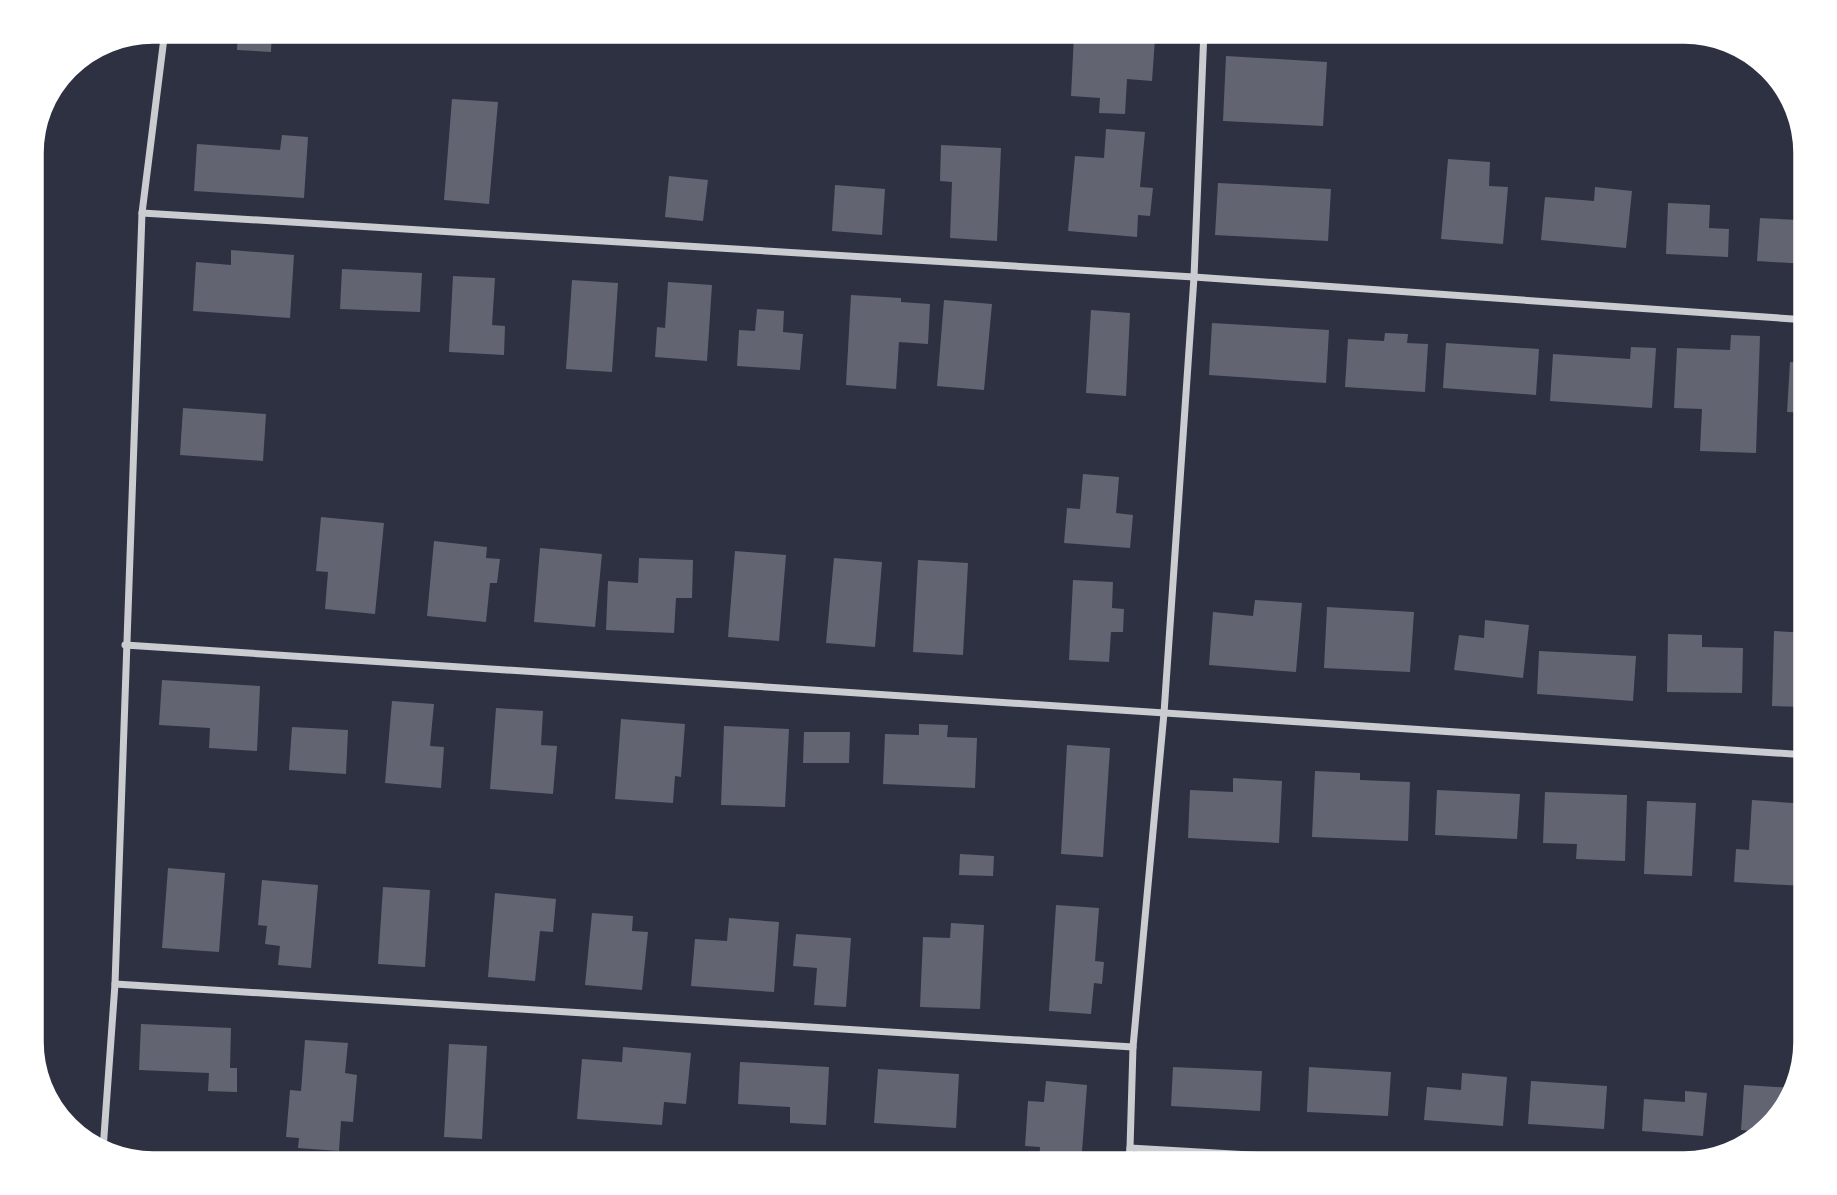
<svg xmlns="http://www.w3.org/2000/svg" width="1837" height="1195" font-family="'PT Serif',serif">
<style>
.building{fill:#626471}
.lines{fill:none;stroke-linecap:round;stroke-linejoin:round}
.minor{stroke:#caccd0;stroke-width:7}
.rim{fill:none;stroke:#fff;stroke-width:3.5}
</style>
<rect width="100%" height="100%" fill="#2d3142"/>
<g class="building">
<polygon points="238,30 272,30 271,52 237,50"/>
<polygon points="1074,35 1155,39 1152,81 1127,79 1125,114 1099,113 1100,98 1071,96"/>
<polygon points="1226,56 1327,62 1323,126 1223,121"/>
<polygon points="452,99 498,102 489,204 444,200"/>
<polygon points="1106,129 1145,132 1140,187 1153,188 1150,216 1138,215 1137,237 1068,231 1075,156 1104,158"/>
<polygon points="282,135 308,137 304,198 194,191 197,144 280,150"/>
<polygon points="941,145 1001,148 997,241 950,238 952,182 940,181"/>
<polygon points="1448,159 1490,162 1489,186 1508,187 1503,244 1441,239"/>
<polygon points="669,176 708,180 703,221 665,217"/>
<polygon points="1218,183 1331,189 1328,241 1215,235"/>
<polygon points="835,185 885,189 882,235 832,231"/>
<polygon points="1595,187 1632,191 1626,248 1541,240 1545,197 1594,201"/>
<polygon points="1668,203 1710,205 1709,228 1729,229 1728,257 1666,254"/>
<polygon points="1799,212 1807,212 1807,264 1757,261 1760,218 1799,220"/>
<polygon points="231,250 294,255 290,318 193,311 196,262 231,265"/>
<polygon points="342,269 422,273 420,312 340,309"/>
<polygon points="453,276 495,278 492,325 505,326 504,355 449,352"/>
<polygon points="572,280 618,283 612,372 566,369"/>
<polygon points="668,282 712,285 707,361 655,357 657,327 665,328"/>
<polygon points="851,295 901,298 901,302 930,304 928,344 899,342 896,389 846,385"/>
<polygon points="944,300 992,304 984,390 937,386"/>
<polygon points="757,309 784,311 783,332 803,334 800,370 737,366 739,330 755,331"/>
<polygon points="1091,310 1130,313 1126,396 1086,393"/>
<polygon points="1212,323 1329,330 1326,383 1209,375"/>
<polygon points="1385,333 1408,334 1407,343 1428,344 1425,392 1345,387 1348,339 1384,341"/>
<polygon points="1731,335 1760,336 1756,453 1700,451 1702,409 1674,408 1677,348 1730,350"/>
<polygon points="1446,343 1539,349 1536,395 1443,388"/>
<polygon points="1631,347 1656,348 1652,408 1550,401 1553,354 1630,359"/>
<polygon points="1790,362 1807,363 1807,413 1787,412"/>
<polygon points="183,408 266,414 263,461 180,455"/>
<polygon points="1083,474 1119,477 1116,513 1133,515 1130,548 1064,543 1067,508 1080,509"/>
<polygon points="321,517 384,523 375,614 325,609 328,572 316,571"/>
<polygon points="434,541 487,547 486,558 500,559 497,583 490,583 486,622 427,616"/>
<polygon points="540,548 602,554 595,627 534,622"/>
<polygon points="735,551 786,555 779,641 728,637"/>
<polygon points="639,558 693,560 692,598 676,598 674,633 606,630 608,581 638,583"/>
<polygon points="834,558 882,562 875,647 826,643"/>
<polygon points="918,560 968,563 963,655 913,652"/>
<polygon points="1073,580 1113,582 1112,608 1124,609 1123,632 1111,632 1109,662 1069,660"/>
<polygon points="1255,600 1302,603 1296,672 1209,665 1213,612 1253,616"/>
<polygon points="1327,607 1414,612 1410,672 1324,668"/>
<polygon points="1485,620 1529,625 1523,678 1454,670 1459,635 1484,638"/>
<polygon points="1774,631 1807,633 1807,707 1772,706"/>
<polygon points="1668,634 1702,635 1702,647 1743,648 1742,693 1667,692"/>
<polygon points="1539,651 1636,656 1633,701 1537,694"/>
<polygon points="162,680 260,686 257,751 209,748 210,728 159,725"/>
<polygon points="392,701 434,704 430,746 444,747 441,788 385,783"/>
<polygon points="496,708 543,711 541,745 557,746 553,794 490,789"/>
<polygon points="621,719 685,724 681,777 675,776 673,803 615,799"/>
<polygon points="919,724 948,725 947,737 977,738 975,788 883,784 885,734 919,735"/>
<polygon points="724,726 789,729 785,807 721,805"/>
<polygon points="292,727 348,730 346,774 289,770"/>
<polygon points="804,732 850,732 849,763 803,763"/>
<polygon points="1067,745 1110,748 1103,857 1061,854"/>
<polygon points="1315,771 1360,773 1360,780 1410,782 1408,841 1312,837"/>
<polygon points="1233,778 1282,781 1279,843 1188,838 1190,790 1233,792"/>
<polygon points="1437,790 1520,794 1517,839 1435,835"/>
<polygon points="1545,792 1627,795 1625,861 1576,859 1577,844 1543,843"/>
<polygon points="1752,800 1807,804 1803,886 1734,882 1736,849 1749,850"/>
<polygon points="1647,801 1696,803 1692,876 1644,874"/>
<polygon points="960,854 994,856 993,876 959,875"/>
<polygon points="168,868 225,873 219,952 162,948"/>
<polygon points="262,880 318,885 311,968 278,965 280,946 265,944 267,926 258,925"/>
<polygon points="383,887 430,890 425,967 378,964"/>
<polygon points="495,893 556,899 553,932 540,931 535,981 488,977"/>
<polygon points="1056,905 1099,908 1095,961 1104,962 1102,984 1094,983 1091,1014 1049,1011"/>
<polygon points="592,913 633,916 632,931 648,932 642,990 585,985"/>
<polygon points="729,918 779,922 774,992 691,986 695,939 727,941"/>
<polygon points="951,923 984,925 980,1009 920,1007 923,937 950,938"/>
<polygon points="796,934 851,938 846,1007 814,1005 817,968 793,966"/>
<polygon points="141,1024 231,1028 230,1068 237,1068 237,1092 208,1091 209,1073 139,1070"/>
<polygon points="305,1040 348,1043 345,1073 357,1075 353,1122 341,1121 339,1151 298,1148 299,1138 286,1137 290,1090 301,1091"/>
<polygon points="449,1044 487,1046 482,1139 444,1137"/>
<polygon points="623,1047 691,1053 686,1104 664,1102 662,1125 577,1119 582,1059 622,1062"/>
<polygon points="740,1062 829,1067 826,1125 790,1123 790,1107 738,1104"/>
<polygon points="1173,1067 1262,1071 1260,1111 1171,1106"/>
<polygon points="1309,1067 1391,1072 1388,1116 1307,1112"/>
<polygon points="878,1069 959,1074 956,1128 874,1123"/>
<polygon points="1462,1073 1507,1077 1503,1126 1424,1120 1427,1087 1461,1090"/>
<polygon points="1046,1081 1087,1085 1081,1165 1039,1165 1040,1147 1025,1146 1028,1101 1044,1102"/>
<polygon points="1531,1081 1607,1086 1604,1129 1528,1124"/>
<polygon points="1744,1085 1793,1088 1787,1110 1764,1132 1741,1130"/>
<polygon points="1685,1091 1707,1093 1703,1136 1642,1131 1644,1099 1685,1102"/>
</g>
<g class="lines">
<g class="minor">
<polyline points="142,213 1194,277 1807,320"/>
<polyline points="125,645 1807,755"/>
<polyline points="115,984 1133,1047"/>
<polyline points="1130,1148 1426,1165"/>
<polyline points="103,1150 115,984 142,213 165,30"/>
<polyline points="1128,1165 1130,1148 1133,1047 1164,713 1194,277 1204,30"/>
</g>
</g>
<path d="M0 0H1837V1195H0ZM153 42H1684A111 111 0 0 1 1795 153V1042A111 111 0 0 1 1684 1153H153A111 111 0 0 1 42 1042V153A111 111 0 0 1 153 42Z" fill="#fff" fill-rule="evenodd"/>
<path class="rim" d="M153 42H1684A111 111 0 0 1 1795 153V1042A111 111 0 0 1 1684 1153H153A111 111 0 0 1 42 1042V153A111 111 0 0 1 153 42Z"/>
</svg>
